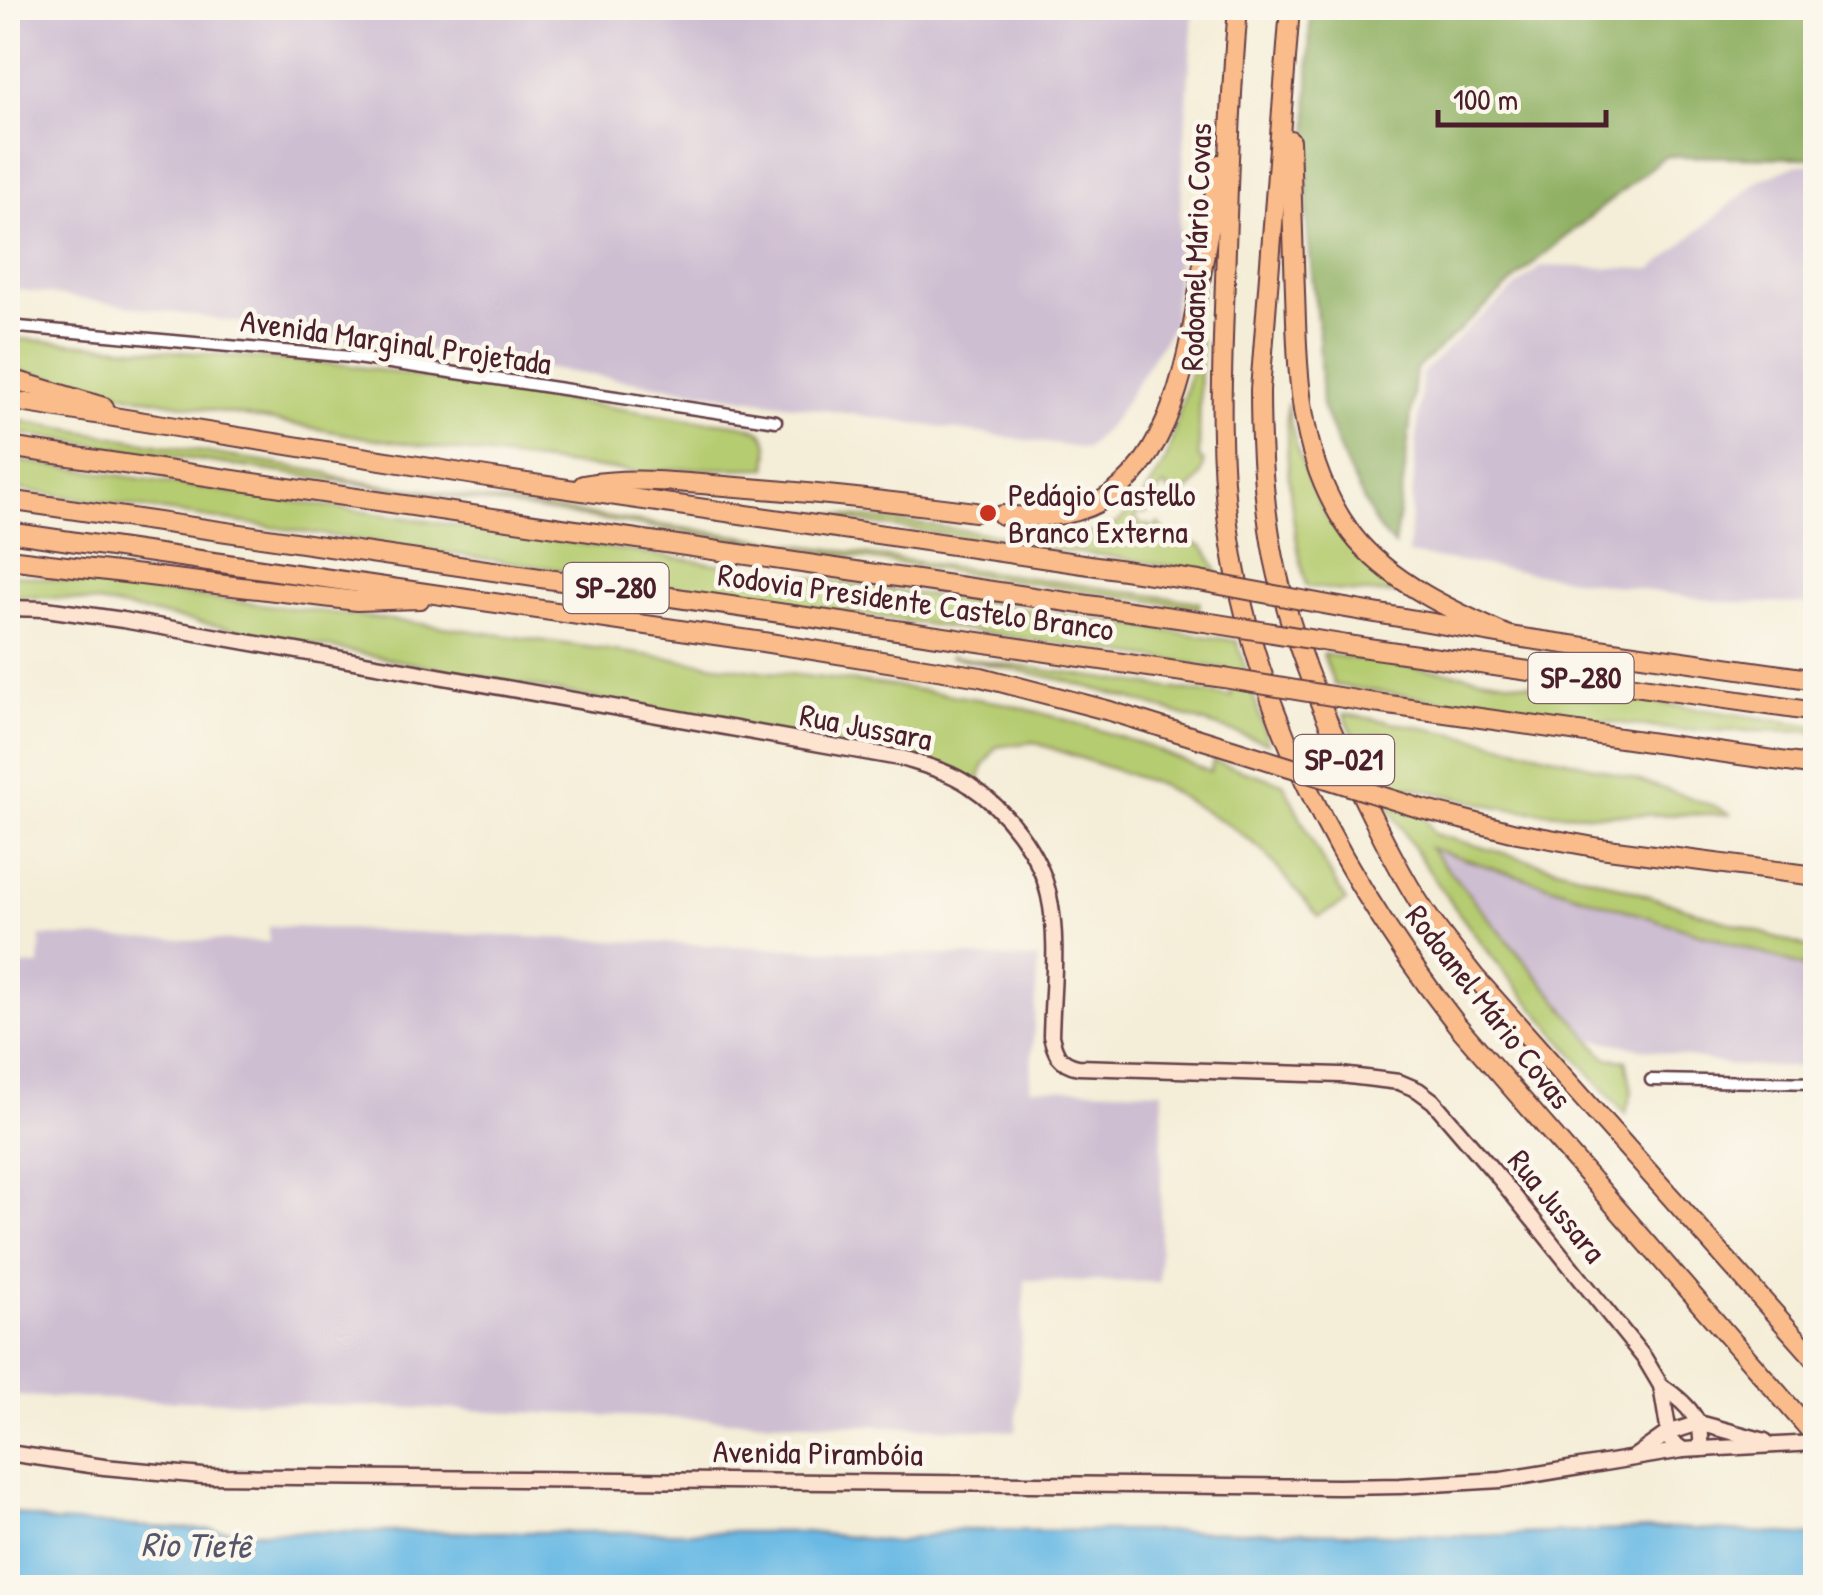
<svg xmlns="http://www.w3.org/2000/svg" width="1823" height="1595" font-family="'Patrick Hand',sans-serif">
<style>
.industrial{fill:#cebed1}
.green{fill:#b6cc71;stroke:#80764e;stroke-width:2.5}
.forest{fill:#90b063;stroke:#6d6847;stroke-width:2.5}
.water{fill:#69b9e4;stroke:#5a6c88;stroke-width:2.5}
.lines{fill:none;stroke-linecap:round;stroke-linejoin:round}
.street-casing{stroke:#643e45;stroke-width:15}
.secondary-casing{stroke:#643e45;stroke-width:19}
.highway-casing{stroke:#643e45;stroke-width:22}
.street{stroke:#fff;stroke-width:10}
.secondary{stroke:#fde4d0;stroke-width:14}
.highway{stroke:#f9bc8a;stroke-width:18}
.highway-bridge-casing{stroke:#643e45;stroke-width:22;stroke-linecap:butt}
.highway-bridge{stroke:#f9bc8a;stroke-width:18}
.poi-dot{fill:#c8321e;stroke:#fbf7ec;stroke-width:4}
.labels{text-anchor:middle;stroke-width:9;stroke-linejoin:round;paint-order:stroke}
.shield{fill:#fbf7ec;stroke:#7f6065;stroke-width:2.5}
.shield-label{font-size:30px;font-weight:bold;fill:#4a1f2b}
.street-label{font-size:32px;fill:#4a1f2b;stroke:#fbf7ec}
.poi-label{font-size:32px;fill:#4a1f2b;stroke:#fbf7ec;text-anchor:start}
.water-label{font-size:35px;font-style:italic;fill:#55556c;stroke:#fbf7ec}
</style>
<rect width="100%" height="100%" fill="#fbf7ec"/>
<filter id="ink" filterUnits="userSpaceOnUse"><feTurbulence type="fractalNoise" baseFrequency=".01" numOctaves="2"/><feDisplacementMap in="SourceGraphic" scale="20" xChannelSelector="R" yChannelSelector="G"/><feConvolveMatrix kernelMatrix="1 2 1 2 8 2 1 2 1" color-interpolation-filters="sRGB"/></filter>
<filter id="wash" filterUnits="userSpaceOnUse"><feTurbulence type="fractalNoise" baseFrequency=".0048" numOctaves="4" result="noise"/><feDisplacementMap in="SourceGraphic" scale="40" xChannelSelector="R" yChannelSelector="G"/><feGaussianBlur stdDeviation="2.25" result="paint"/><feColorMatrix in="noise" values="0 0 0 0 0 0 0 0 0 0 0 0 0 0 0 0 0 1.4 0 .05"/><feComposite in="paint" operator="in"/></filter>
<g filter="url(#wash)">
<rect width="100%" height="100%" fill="#f4edd7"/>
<g class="industrial">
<polygon points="8,8 1189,8 1193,12 1173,325 1113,421 1086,449 8,288"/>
<polygon points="1797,164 1816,164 1815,604 1723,602 1408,554 1422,373 1468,328 1541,266 1652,269 1760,180"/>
<polygon points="1429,847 1815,970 1815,1067 1736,1066 1592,1039 1483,916"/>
<polygon points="269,926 1038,959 1030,1088 1163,1091 1159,1282 1025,1280 1016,1431 200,1400 173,1401 8,1396 8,965 39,966 41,936 269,942"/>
</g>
<g class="green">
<path d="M 8,338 L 346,365 L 690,420 C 707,422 754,422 764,435 C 771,444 768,457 767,468 L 676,469 L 645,473 L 511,458 L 368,438 L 122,394 L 8,368 Z"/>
<path d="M 1200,339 L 1199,458 L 1203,460 C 1205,478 1192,490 1176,497 L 1164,486 L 1154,495 L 1160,504 L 1144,514 L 1141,512 L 1135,517 L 1143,527 L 1147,524 L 1151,528 L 1159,523 L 1169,537 C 1202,549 1202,536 1218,574 L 1100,555 L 1060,551 L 777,510 L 882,519 L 1005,536 L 1059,540 L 1080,537 L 1113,526 L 1140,504 L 1166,460 Z"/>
<path d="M 1287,403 C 1301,485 1334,547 1404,594 L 1347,592 L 1306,586 C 1291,522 1286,469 1287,403 Z"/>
<polygon points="8,419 328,473 335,477 370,483 1199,602 1199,608 8,432"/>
<polygon points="8,459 1237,641 1268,743 1138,701 1063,680 949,656 1232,697 1228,669 8,488"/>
<polygon points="8,574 408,622 760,671 886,685 1003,703 1067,720 1142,744 1210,772 1213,761 1283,783 1322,860 1346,901 1319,917 1262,850 1235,829 1160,785 1033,742 996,747 983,767 978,786 946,766 98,603 61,598 8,596"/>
<polygon points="1323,654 1815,726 1815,732 1677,730 1497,709 1334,685"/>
<path d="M 1344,714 C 1443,730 1541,750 1637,780 C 1669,791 1701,799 1731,814 C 1656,814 1580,818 1506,808 C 1473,803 1440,792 1408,787 L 1434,834 L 1590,877 L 1815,950 L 1815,970 L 1430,848 L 1606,1058 L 1626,1060 L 1632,1092 L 1625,1114 C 1522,994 1402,863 1344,714 Z"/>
</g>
<polygon class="forest" points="1310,8 1815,8 1815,158 1665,156 1537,260 1416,369 1405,469 1394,546 1376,525 1341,454 1322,405 1319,337 1307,228"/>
<polygon class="water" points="8,1511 52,1522 254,1532 806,1532 897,1542 955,1530 1303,1532 1475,1536 1676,1528 1815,1536 1816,1587 8,1588"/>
</g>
<g filter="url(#ink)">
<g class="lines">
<g class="street-casing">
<g id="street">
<polyline points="8,326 350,357 776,421"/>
<polyline points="1651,1080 1816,1083"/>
</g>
</g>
<g class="secondary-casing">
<g id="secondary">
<path d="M 8,608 L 46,609 L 123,620 L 905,759 C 927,766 950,772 969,785 C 1006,809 1040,853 1049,896 C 1059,941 1052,990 1051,1036 C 1055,1053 1059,1063 1078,1067 L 1341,1075 L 1399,1082 L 1418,1090 L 1433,1101 L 1501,1180 L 1645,1359 L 1661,1386 L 1670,1440 L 1683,1450"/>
<path d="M 1661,1386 C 1683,1400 1707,1421 1700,1449"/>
<polyline points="1699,1423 1765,1441"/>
<polyline points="8,1453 104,1467 203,1476 1339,1487 1400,1486 1501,1480 1683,1450 1816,1443"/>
<polyline points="1634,1457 1668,1433 1699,1423"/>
</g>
</g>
<g class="highway-casing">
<g id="highway">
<path d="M 1238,8 C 1230,98 1228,189 1225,280 C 1222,369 1217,457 1231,545 C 1259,723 1348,886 1458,1026 L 1816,1437"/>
<path d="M 1290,8 L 1260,390 C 1260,447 1263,502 1274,558 C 1291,641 1328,726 1365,802 C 1383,839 1401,875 1424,910 C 1439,933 1458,955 1475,977 L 1816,1360"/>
<path d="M 1290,140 C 1292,191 1293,241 1295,292 C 1298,378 1298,460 1351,533 C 1388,582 1455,612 1509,636"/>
<polyline points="8,378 104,407"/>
<polyline points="8,400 493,478 1199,581"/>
<polyline points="8,447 1205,622"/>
<path d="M 583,485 C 632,476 687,483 737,487 C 817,493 896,502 975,512"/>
<polyline points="8,500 1224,678"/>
<path d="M 1002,515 C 1034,518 1070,518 1099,502 C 1174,462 1190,346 1202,270 C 1208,235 1214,200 1219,164"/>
<polyline points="8,532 763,642 981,677 1110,711 1261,758"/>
<polyline points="8,559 357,601 420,599"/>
<polyline points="1340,607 1509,636 1816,680"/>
<polyline points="1347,645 1816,712"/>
<polyline points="1368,702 1816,766"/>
<polyline points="1422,809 1512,832 1600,848 1816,876"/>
</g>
</g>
<use href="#street" class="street"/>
<use href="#secondary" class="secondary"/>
<use href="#highway" class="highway"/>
<g class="highway-bridge-casing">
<g id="highway-bridge">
<polyline points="1199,581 1340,607"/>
<polyline points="1205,622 1347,645"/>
<polyline points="1224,678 1368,702"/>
<polyline points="1261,758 1422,809"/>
</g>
</g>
<use href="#highway-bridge" class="highway-bridge"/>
</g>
</g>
<circle class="poi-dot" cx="988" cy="513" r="10"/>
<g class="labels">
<g class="shield">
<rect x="563.5" y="563" width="105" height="50" rx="8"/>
<rect x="1528.5" y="653" width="105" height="50" rx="8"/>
<rect x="1294" y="735" width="100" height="50" rx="8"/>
</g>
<g class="shield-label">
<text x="616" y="598">SP-280</text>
<text x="1581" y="688">SP-280</text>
<text x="1344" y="770">SP-021</text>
</g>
<g class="street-label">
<text transform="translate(1196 247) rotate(-88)" y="11">Rodoanel Mário Covas</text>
<text transform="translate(396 342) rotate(8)" y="11">Avenida Marginal Projetada</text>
<text transform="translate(916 602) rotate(8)" y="11">Rodovia Presidente Castelo Branco</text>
<text transform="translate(866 727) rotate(11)" y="11">Rua Jussara</text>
<text transform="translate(1489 1007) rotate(52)" y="11">Rodoanel Mário Covas</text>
<text transform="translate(1557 1206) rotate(51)" y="11">Rua Jussara</text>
<text transform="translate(818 1453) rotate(1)" y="11">Avenida Pirambóia</text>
</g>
<g class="poi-label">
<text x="1008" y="506">Pedágio Castello<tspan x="1008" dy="37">Branco Externa</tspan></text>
</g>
<g class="water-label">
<text transform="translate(196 1545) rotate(1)" y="12">Rio Tietê</text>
</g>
</g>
<rect width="1823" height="1595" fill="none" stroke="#fbf7ec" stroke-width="40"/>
<path d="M1438 110v15h168v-15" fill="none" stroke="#4a1f2b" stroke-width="5"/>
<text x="1453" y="110" font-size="30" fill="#4a1f2b" stroke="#fbf7ec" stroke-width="8" paint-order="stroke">100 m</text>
</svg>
